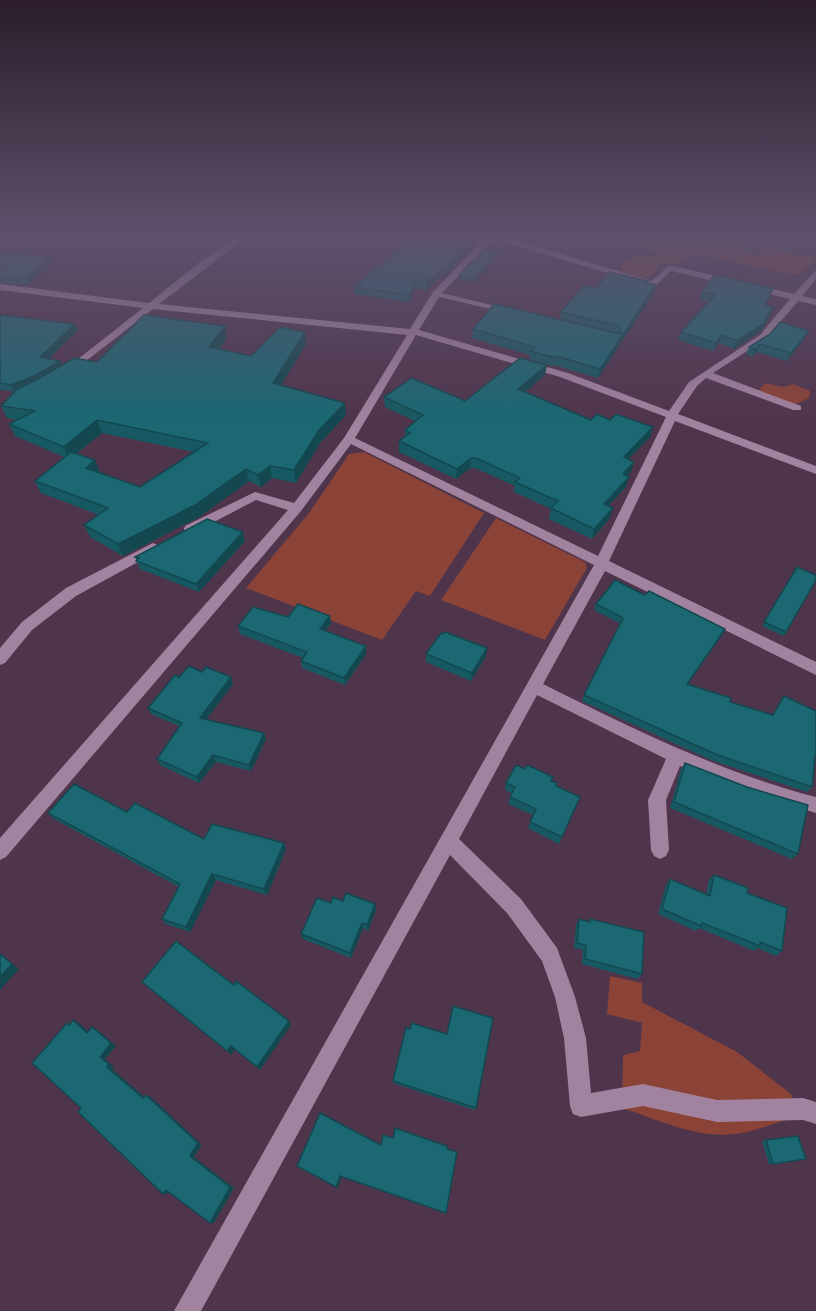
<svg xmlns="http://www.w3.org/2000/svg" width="816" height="1311" font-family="Jost,sans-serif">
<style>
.green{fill:#8b4237}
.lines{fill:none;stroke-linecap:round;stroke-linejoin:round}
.minor{fill:#a2839f;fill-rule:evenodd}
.wall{fill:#175962;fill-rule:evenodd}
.shaded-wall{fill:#134850}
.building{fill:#1b6772;stroke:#134850;stroke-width:1.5}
</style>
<rect width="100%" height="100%" fill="#4f354c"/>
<g class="green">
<path d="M 626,236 L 731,236 L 746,251 L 758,256 L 762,253 L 761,247 L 813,257 L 816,263 C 807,266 804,272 796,275 L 709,257 L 690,256 L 676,263 L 660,263 L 651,276 L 639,277 L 621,271 L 622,263 L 634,256 L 656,257 L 659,255 L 644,246 L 643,242 L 647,240 L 646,238 Z"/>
<polygon points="765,383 784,387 793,384 810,391 809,398 794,405 758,391"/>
<polygon points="364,452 484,513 430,596 416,591 382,640 246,588 309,513 349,454"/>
<polygon points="496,518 585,562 587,568 545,640 441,600"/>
<path d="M 610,976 L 642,983 L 642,1002 L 737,1052 L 791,1094 L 797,1116 C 776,1123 757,1131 735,1134 C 698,1139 656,1119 622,1108 L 623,1055 L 640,1051 L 642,1023 L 607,1014 Z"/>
</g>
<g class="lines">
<g class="minor">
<path d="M 239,236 L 248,236 L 159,304 L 410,329 L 433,292 L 487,236 L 501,236 L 652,281 L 669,265 L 794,294 L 816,270 L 816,279 L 802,296 L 816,299 L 816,305 L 798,301 L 766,339 L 713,373 L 801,406 L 801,410 L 793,410 L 706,378 L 697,386 L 678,414 L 816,466 L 816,474 L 675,421 L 609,561 L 816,662 L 816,675 L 605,571 L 543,684 C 632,728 719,772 816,797 L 816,813 L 743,791 L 680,766 L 666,800 L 669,850 L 666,856 L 660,859 L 654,856 L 651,850 L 648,800 L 666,759 L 537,695 L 459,839 L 521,899 L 557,948 L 575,997 L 586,1038 L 591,1093 L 643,1084 L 717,1100 L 803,1098 L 816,1102 L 816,1124 L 803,1120 L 717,1122 L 643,1106 L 581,1117 L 573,1114 L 570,1106 L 564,1038 L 555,997 L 542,961 L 507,913 L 450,855 L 201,1311 L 174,1311 L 594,565 L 351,444 L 301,511 L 6,857 L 0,860 L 0,838 L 288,510 L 256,500 L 195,532 L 185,532 L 184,529 L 185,526 L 255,492 L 294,503 L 344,438 L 407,335 L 153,309 L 68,375 L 64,374 L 64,370 L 143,308 L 0,290 L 0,284 L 149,303 L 200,262 ZM 494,239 L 654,287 L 671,271 L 790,299 L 760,335 L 689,382 L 669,411 L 568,373 L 419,330 L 439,297 L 512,314 L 512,310 L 442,293 ZM 416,335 L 560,377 L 666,417 L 598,556 L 355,438 Z"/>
<polygon points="153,543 158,545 160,548 158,551 76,596 32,630 5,663 0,665 0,648 22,622 66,588"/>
</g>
</g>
<g class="wall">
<polygon points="752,236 774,236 770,241"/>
<polygon points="471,243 471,250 445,276 441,276 426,290 415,288 410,302 355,294 354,287"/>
<polygon points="499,252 498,256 475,282 459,279 459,275"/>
<polygon points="0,254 50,258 53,264 27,285 0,283"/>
<polygon points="647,283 656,285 654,293 598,378 554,365 553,366 529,359 530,355 472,338 473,329 560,320 561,312 596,288"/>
<polygon points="702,292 770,297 765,305 774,307 765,326 758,333 734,349 719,343 713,351 678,340 681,332 708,302 700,300"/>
<path d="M 0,315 L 78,330 L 48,359 L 60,361 L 62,365 L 97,362 L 227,338 L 219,349 L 251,356 L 306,344 L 281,385 L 346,415 L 320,443 L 296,483 L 272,478 L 261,487 L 249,481 L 199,517 L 123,556 L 90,537 L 84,525 L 99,515 L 41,493 L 35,481 L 64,457 L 15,436 L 9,424 L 17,420 L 7,418 L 1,406 L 14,391 L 0,390 ZM 102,433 L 194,452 L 140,487 L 100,473 L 76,454 Z"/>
<polygon points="770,334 805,338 787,361 757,352 752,357 746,354 749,347"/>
<polygon points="545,375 525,392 591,420 610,420 653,427 650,437 628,459 631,472 627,476 626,487 608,506 610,518 592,539 549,519 551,509 514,492 515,486 475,468 470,468 456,479 399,452 399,441 405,437 405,430 415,421 385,407 384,397 465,401"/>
<polygon points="245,541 199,592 140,569 135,557"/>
<polygon points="797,567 816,580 784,636 762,626"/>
<polygon points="596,604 722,635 687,685 730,702 772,715 784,696 815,757 812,787 807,792 711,760 582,701 584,695 621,624 594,610"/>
<polygon points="288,617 331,623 325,631 366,654 345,685 302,668 301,661 303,658 240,634 238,626"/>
<polygon points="426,654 486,656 471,681 426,662"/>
<polygon points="179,677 233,684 206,719 266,739 251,771 216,762 199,783 160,765 157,759 179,726 151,714 148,708"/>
<polygon points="685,763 798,854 792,859 670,808 681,769"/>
<polygon points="525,769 553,777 552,781 556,786 580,797 559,844 528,828 533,815 508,804 512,793 505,790 506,783"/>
<polygon points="127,812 204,839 284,843 286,849 267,895 216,880 190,932 166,924 162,919 179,887 54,819 48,813"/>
<polygon points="714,875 747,893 782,951 776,956 758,948 754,951 699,928 696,931 658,914 666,885 670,879 706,895 709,880"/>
<polygon points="343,901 375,904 376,910 368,931 363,928 351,958 303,939 301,934 331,903"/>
<polygon points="579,919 588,922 590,919 642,974 637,979 582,964 583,950 574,948 576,925"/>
<polygon points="410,1029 447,1034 476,1108 474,1110 393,1083 393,1081"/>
<polygon points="798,1136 806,1159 769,1164 762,1141"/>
</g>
<g class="shaded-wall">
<polygon points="471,243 471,250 445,276 445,269"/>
<polygon points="499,252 498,256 475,282 475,278"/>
<polygon points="50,258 53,264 27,285 24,279"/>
<polygon points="442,269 441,276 426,290 426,283"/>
<polygon points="415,281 415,288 410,302 410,295"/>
<polygon points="656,285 654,293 598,378 600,369"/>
<polygon points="774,307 765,326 758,333 734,349 737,341 766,317"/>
<polygon points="75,324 78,330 43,364 40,357"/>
<polygon points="225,326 227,338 212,359 209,347"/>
<polygon points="809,331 805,338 787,361 791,353"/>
<polygon points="305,332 306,344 275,395 273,383"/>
<polygon points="722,335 719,343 713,351 716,343"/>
<polygon points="760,344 757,352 752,357 755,349"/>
<polygon points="60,361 63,367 14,391 11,385"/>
<polygon points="547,365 545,375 517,399 518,389"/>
<polygon points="345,403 346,415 320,443 296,483 294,470 319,430"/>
<polygon points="97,420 102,433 69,459 64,447"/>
<polygon points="653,427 650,437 621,467 624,457"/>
<polygon points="471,458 470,468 456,479 457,469"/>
<polygon points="95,460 100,473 86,468"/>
<polygon points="634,462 631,472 620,484 623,474"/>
<polygon points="270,466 272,478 261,487 258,475"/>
<polygon points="246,469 249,481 199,517 123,556 118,544"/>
<polygon points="629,477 626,487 601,514 604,504"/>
<polygon points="613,508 610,518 592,539 594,529"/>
<polygon points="243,532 245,541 199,592 196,584"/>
<polygon points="330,616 331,623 321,637 320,629"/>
<polygon points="725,629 722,635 684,690 687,684"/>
<polygon points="366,646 366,654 345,685 344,678"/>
<polygon points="487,648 486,656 471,681 472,673"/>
<polygon points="231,677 233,684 203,724 200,718"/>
<polygon points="264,733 266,739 251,771 249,765"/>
<polygon points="213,755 216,762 199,783 197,777"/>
<polygon points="284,843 286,849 267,895 264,889"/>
<polygon points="212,874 216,880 190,932 186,927"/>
<polygon points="375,904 376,910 368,931 367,925"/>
<polygon points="362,923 363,928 351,958 350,953"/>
<polygon points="0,953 19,969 0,990"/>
<polygon points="73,1020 79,1023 93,1036 87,1033"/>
<polygon points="289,1021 291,1025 260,1070 257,1067"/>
<polygon points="92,1027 98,1030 116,1046 105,1059 114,1067 112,1069 148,1100 143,1098 107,1067 100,1057"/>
<polygon points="231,1046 235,1049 231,1055 227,1051"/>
<polygon points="146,1095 151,1097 202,1145 194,1157 234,1188 214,1223 210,1223 190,1156"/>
<polygon points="340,1176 342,1177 338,1188 336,1187"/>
<polygon points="166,1190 171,1190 168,1194 163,1194"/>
</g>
<g class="building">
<polygon points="412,236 437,236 471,243 445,269 442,269 426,283 415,281 410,295 354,287"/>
<polygon points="484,249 499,252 475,278 459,275"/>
<polygon points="4,252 50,258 24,279 0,276 0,254"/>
<polygon points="609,272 648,281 647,283 656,285 600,369 556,356 555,358 531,351 535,347 473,329 494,304 621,334 620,326 561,312 584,285 596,288"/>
<polygon points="714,275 773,288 765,305 774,307 766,317 768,317 762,325 737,341 722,335 716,343 681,332 715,295 702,292"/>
<polygon points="0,315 75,324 40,357 60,361 36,375 11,385 0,383"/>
<polygon points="144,315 225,326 209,347 251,356 280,327 305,332 273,383 345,403 319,430 294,470 270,466 258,475 246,469 195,505 118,544 84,525 108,508 35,481 71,452 95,460 86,468 140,487 208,443 97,420 64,447 9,424 35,411 1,406 17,389 38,379 74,358 97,362"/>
<polygon points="780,322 809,331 791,353 760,344 755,349 749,347 770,334"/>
<polygon points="520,358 547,365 518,389 591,420 597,414 610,420 616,414 653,427 624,457 634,462 623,474 629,477 604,504 613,508 594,529 551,508 558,501 515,482 520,478 476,458 471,458 457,469 399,441 410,433 405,430 423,415 384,397 412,378 465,401"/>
<polygon points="207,519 243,532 196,584 136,561 139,558 135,557"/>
<polygon points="797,567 816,575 816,580 786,632 764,622"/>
<polygon points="615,580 645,595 649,591 725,629 687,684 731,698 730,702 773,715 784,696 816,711 816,754 815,757 812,787 715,754 584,695 623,618 596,604"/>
<polygon points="298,604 330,616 320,629 366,646 344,678 301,661 307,652 238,626 253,607 288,617"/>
<polygon points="445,632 487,648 472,673 426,654 441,633 443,634"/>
<polygon points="189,666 202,672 206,667 231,677 200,718 264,733 249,765 213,755 197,777 157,759 182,723 148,708 175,675 179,677"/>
<polygon points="685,763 747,787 808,805 798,854 674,802"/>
<polygon points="516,765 525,769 527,765 553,777 551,781 557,783 556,786 580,797 562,837 530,822 536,809 510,797 515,787 506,783"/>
<polygon points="74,784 127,812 135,803 204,839 212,824 284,843 264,889 212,874 186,927 162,919 180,884 48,813"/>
<polygon points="714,875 748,888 747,893 787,908 782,951 760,942 760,946 702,923 701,926 662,909 670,879 710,896"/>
<polygon points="346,893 375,904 367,925 362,923 350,953 301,934 317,898 331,903 333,897 343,901"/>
<polygon points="579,919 590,922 590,919 644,932 642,974 585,959 586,945 577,943"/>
<polygon points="176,941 234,985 236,981 289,1021 257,1067 231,1046 227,1051 142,982"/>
<polygon points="0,954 12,964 0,977"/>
<polygon points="453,1006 493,1018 476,1108 393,1081 406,1027 410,1029 412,1023 447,1034"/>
<polygon points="73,1020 87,1033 92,1027 111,1043 100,1057 109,1064 107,1067 143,1098 146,1095 198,1143 190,1156 230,1187 210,1223 166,1190 163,1194 78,1112 81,1108 32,1063 67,1023 69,1025"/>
<polygon points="320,1113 381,1145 383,1135 393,1138 395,1128 447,1146 447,1149 457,1152 446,1213 340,1176 336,1187 297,1166"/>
<polygon points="798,1136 806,1159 773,1164 766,1140"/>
</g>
<linearGradient id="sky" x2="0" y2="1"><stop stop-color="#2b1d2a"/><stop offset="0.56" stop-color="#5d516c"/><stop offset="1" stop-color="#5d516c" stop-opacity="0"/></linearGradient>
<rect width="816" height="420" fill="url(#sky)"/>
</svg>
